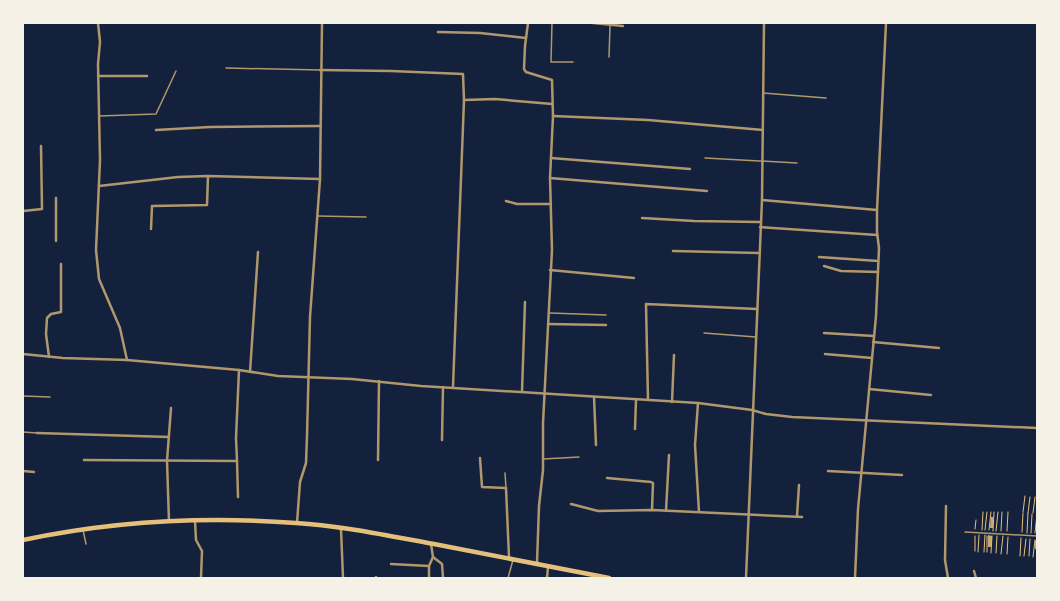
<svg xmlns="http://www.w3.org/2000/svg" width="1060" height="601" font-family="Cabin,sans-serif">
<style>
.building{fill:#c6a872}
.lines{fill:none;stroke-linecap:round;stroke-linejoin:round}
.path{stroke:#e5c07b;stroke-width:1}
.service{stroke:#b1986c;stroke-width:1.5}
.minor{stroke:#b1986c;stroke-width:2.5}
.primary{stroke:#e5c07b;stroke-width:4.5}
</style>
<rect width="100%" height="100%" fill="#14213d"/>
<g class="building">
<polygon points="991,517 993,517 993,528 990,528"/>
<polygon points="988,535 992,536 991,547 988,547"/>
<rect x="1035" y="540" width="2" height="9"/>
</g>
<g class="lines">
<g class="path">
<polyline points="1023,512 1025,496"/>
<polyline points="1028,513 1030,497"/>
<polyline points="1033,513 1035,497"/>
<polyline points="975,529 976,520"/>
<polyline points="982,530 983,512"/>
<polyline points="985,530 987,512"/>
<polyline points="989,530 991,512"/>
<polyline points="993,531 994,512"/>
<polyline points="996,531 998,512"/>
<polyline points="1001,531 1002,512"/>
<polyline points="1007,531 1008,512"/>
<polyline points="1022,532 1023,513"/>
<polyline points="1027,533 1028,513"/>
<polyline points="1031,533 1032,514"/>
<polyline points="1035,533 1037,514"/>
<polyline points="975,551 975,536"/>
<polyline points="978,552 979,535"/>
<polyline points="984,552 985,535"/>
<polyline points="987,552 987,536"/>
<polyline points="991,553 992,536"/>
<polyline points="996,553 997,536"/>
<polyline points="1001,554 1003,536"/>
<polyline points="1007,554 1008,537"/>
<polyline points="1020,556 1021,538"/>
<polyline points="1024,556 1026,539"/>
<polyline points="1029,556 1030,539"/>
<polyline points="1033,557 1035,540"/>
</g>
<g class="service">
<polyline points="552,23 551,62 573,62"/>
<polyline points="609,57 610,26"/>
<polyline points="226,68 320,70"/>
<polyline points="763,93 826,98"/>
<polyline points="99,116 156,114 176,71"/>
<polyline points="705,158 797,163"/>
<polyline points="317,216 366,217"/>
<polyline points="550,313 606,315"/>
<polyline points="704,333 756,337"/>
<polyline points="23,396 50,397"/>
<polyline points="23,432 37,433"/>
<polyline points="543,459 579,457"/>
<polyline points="505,473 506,488"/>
<polyline points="83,530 86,544"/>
<polyline points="965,532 1037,536"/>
<polyline points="508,578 513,560"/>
</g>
<g class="minor">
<polyline points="98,23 100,42 98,64 100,160 96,250 99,279 120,328 127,360"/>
<polyline points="528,23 525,46 524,69 526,72 552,80 553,116 550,178 552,250 543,423 543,470 539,506 537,563"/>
<polyline points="593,23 623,26"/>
<polyline points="438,32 480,33 526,38"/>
<polyline points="320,70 391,71 463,74 464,100 453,387"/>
<polyline points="98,76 147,76"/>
<polyline points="464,100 495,99 552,104"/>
<polyline points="553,116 648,120 763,130"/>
<polyline points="156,130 210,127 320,126"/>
<polyline points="551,158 690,169"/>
<polyline points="550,178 707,191"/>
<polyline points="99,186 178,177 208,176 320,179"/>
<polyline points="56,198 56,241"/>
<polyline points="762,200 877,210"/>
<polyline points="506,201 517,204 551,204"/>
<polyline points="23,211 42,209 41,146"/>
<polyline points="642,218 694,221 760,222"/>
<polyline points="760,227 877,235"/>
<polyline points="151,229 152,206 207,205 208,176"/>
<polyline points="673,251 759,253"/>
<polyline points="819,257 878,261"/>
<polyline points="824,266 841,271 878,272"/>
<polyline points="550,270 634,278"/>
<polyline points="548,324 606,325"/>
<polyline points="824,333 874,336"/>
<polyline points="873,342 939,348"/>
<polyline points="23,354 63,358 127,360 239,370 278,376 352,379 421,386 698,403 752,410 766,414 792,417 1037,428"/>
<polyline points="825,354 872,358"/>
<polyline points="49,357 46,334 47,318 51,314 61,312 61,264"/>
<polyline points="250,372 258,252"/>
<polyline points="869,389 931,395"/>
<polyline points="522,392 525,302"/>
<polyline points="594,397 596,445"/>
<polyline points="648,400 646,304 757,309"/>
<polyline points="672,402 674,355"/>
<polyline points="698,403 695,445 699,512"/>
<polyline points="635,429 636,400"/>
<polyline points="37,433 169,437"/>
<polyline points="442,440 443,387"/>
<polyline points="480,458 482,487 506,488 509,557"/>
<polyline points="84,460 237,461 236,438 239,370"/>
<polyline points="378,460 379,381"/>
<polyline points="237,461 238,497"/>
<polyline points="23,471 34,472"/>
<polyline points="828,471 902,475"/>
<polyline points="607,478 651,482 653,483 652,510"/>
<polyline points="571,504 598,511 652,510 802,517"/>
<polyline points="946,506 945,560 948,578"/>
<polyline points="666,511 669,455"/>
<polyline points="797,516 799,485"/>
<polyline points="169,521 167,461 171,408"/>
<polyline points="195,521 196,540 202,551 201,578"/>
<polyline points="297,523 300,482 306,463 307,436 310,317 320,179 322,23"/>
<polyline points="341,529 343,578"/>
<polyline points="431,544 433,557 442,564 443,578"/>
<polyline points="391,564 429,566"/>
<polyline points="974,571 976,578"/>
<polyline points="376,578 376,577"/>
<polyline points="429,578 429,566 433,557"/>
<polyline points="547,578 548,567"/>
<polyline points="746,578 762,200 764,23"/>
<polyline points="855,578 858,509 876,316 879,248 877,232 877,210 886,23"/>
</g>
<path class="primary" d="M 23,540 C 113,521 204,516 296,523 C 343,526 388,536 434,544 C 492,555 550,566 609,578"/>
</g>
<rect width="1060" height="601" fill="none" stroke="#f6f1e7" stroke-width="48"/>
</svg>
